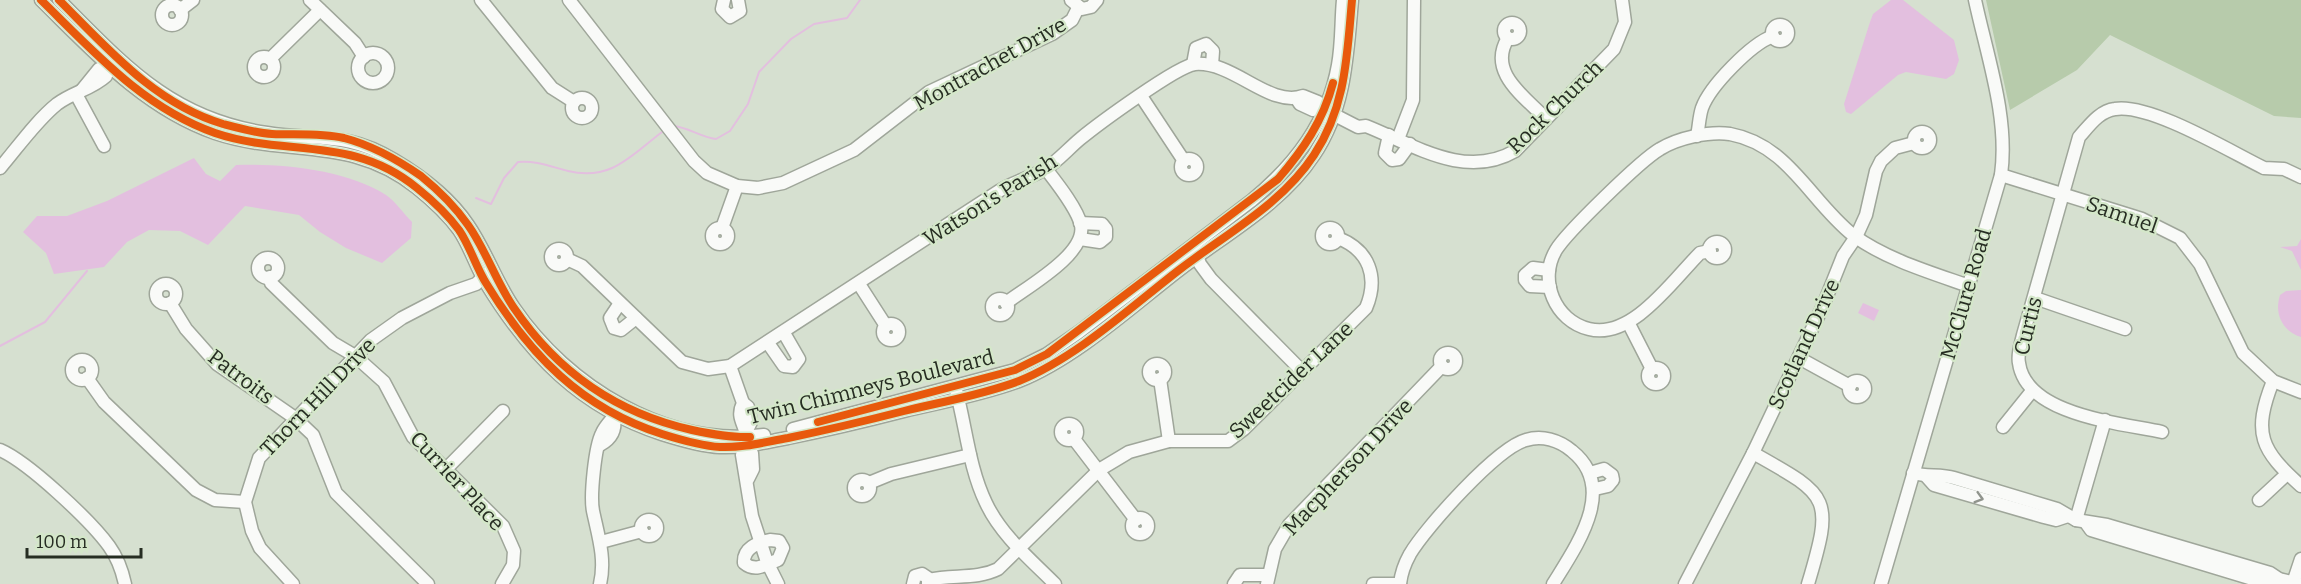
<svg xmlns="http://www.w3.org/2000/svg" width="2301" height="584" font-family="Bitter,serif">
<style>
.green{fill:#b7cbab}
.water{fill:#e3bfdf}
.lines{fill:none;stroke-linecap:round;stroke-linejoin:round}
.stream{stroke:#e3bfdf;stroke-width:2}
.minor-casing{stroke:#9fa69a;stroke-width:15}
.minor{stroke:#f9faf8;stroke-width:12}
.cycleway-casing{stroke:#d4e7c9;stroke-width:11}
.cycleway{stroke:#e8590c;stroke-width:8}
.oneway{stroke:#90948d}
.labels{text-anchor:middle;stroke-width:4.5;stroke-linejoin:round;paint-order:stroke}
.street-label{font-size:21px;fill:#262d22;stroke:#d4e7c9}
</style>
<rect width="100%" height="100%" fill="#d6e0d0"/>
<polygon class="green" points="1986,0 2301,0 2301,118 2274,116 2110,35 2077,70 2010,110"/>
<g class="water">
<polygon points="1891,0 1903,0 1954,40 1959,60 1954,74 1946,79 1906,72 1898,75 1851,114 1846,112 1844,104 1870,22 1873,14"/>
<path d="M 194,158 L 206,174 L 220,181 L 236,165 C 282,163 348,170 386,195 C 396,202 404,214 412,222 L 411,238 L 382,263 L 346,248 L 320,232 L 299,215 L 245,206 L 208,245 L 180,231 L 149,230 L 127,242 L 104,267 L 54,274 L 46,253 L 23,232 L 37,216 L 67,216 L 107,201 Z"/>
<polygon points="2301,239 2301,270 2292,251 2280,247 2297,246"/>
<path d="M 2301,290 L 2301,337 C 2282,331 2274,314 2280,295 L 2286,291 Z"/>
<polygon points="1863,303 1879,310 1874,321 1858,313"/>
</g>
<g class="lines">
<g class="stream">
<path d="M 673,126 C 688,127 700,137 716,139 L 730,131 L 748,104 L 759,72 L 791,39 L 814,24 L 847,18 L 860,0"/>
<path d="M 476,198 L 491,204 L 504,178 L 518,162 C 535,160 552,167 568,171 C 613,182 633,153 666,129"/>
<polyline points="0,346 45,322 87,271"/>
</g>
<g class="minor-casing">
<g id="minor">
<path d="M 41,0 C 94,52 144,108 215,133 C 286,157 352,135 417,188 C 432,200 448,215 459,230 C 470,246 476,267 486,283 C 530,355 581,408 662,434 C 681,440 701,446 720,447 C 743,448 765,442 788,438 C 827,430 865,421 904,411 C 941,402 982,395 1019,381 C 1076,358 1131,307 1179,270 C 1226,234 1282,204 1314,155 C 1346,107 1347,55 1352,0"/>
<path d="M 59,0 C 124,65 171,119 267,133 C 317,141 347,131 394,160 C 421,176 450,198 468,225 C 486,251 496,282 514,308 C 567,386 667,448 764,435"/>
<polyline points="310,0 355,43 364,57"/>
<polyline points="481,0 552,88 574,102"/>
<polyline points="569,0 694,161 707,173 737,186 758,188 783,183 854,150 929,92 1052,34 1072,20 1078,8"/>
<polyline points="724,0 722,9 730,17 740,11 738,0"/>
<polyline points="1071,0 1082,9 1091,7 1097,0"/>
<circle cx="172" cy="15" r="10"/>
<polyline points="180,10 193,0"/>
<circle cx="1512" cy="31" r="8"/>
<circle cx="1780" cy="33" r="8"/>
<path d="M 1508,38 C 1487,72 1524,96 1546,119"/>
<circle cx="373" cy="68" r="15"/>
<circle cx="264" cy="67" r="10"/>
<polyline points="270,59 320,10"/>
<polyline points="1193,64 1196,48 1206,44 1213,51 1212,65"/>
<polyline points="82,90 99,69 107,68"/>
<polyline points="76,94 104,146"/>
<polyline points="1141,96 1184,161"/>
<polyline points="1296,98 1300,104 1313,110 1321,108"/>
<circle cx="582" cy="108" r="10"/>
<circle cx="1922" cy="140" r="8"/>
<polyline points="1389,135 1385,153 1392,160 1399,159 1410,144"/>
<path d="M 1697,136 C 1699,127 1699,117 1702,108 C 1710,86 1751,44 1773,36"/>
<polyline points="1398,139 1413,100 1414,0"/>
<circle cx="1189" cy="167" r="8"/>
<path d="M 0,168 C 18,147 36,121 57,104 C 73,92 92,89 106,76 L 107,68 L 112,63"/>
<polyline points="2001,175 2142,219 2180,238 2200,264 2243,353 2273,381 2301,392"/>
<circle cx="720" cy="236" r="8"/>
<polyline points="722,228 737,186"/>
<circle cx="1330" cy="236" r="8"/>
<polyline points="1080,239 1100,242 1106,237 1106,229 1102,224 1080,223"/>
<circle cx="1717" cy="250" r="8"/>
<circle cx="559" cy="257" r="8"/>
<polyline points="1195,250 1200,264 1211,279 1302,371"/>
<path d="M 1710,251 L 1700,253 C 1673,280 1632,340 1589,329 C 1555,321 1538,280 1556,250 C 1567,232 1641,160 1660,149 C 1678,138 1709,131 1730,134 C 1789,145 1810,201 1853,235 C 1885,259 1932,273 1969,286"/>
<circle cx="268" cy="268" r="10"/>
<path d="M 567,259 L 582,266 L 682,362 L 708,369 L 730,366 L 999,191 C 1013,182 1030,178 1045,169 C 1057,162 1068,149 1080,139 C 1097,125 1177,66 1195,64 C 1234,61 1269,108 1303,96 L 1318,102 L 1321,108 L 1358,127 L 1366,126 C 1414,145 1465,180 1515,151 L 1614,49 L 1625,22 L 1622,0"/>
<polyline points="1549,270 1533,268 1525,275 1525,280 1530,286 1550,287"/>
<polyline points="270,277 271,283 333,343 355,356 384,382 413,437 503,526 514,551 513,565 502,584"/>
<polyline points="859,284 886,326"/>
<circle cx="166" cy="294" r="10"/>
<polyline points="2035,298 2125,329"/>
<circle cx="1000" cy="307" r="8"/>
<polyline points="170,303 186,329 217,364 295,418 313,435 336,493 428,584"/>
<polyline points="620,303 610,318 614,328 621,330 636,318"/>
<path d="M 1006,303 C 1027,287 1087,254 1081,225 C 1077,208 1056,182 1046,169"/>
<polyline points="1629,324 1652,369"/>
<circle cx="891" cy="332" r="8"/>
<polyline points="768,343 784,366 793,367 799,359 784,333"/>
<circle cx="1448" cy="361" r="8"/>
<polyline points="1799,358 1850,386"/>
<circle cx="82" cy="370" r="10"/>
<circle cx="1157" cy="372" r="8"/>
<path d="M 730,366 L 743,403 C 736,417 744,423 747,437 L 742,455 L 752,516 L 767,562 L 778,584"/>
<circle cx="1656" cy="376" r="8"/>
<polyline points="87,378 104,402 196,490 215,500 245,502"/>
<polyline points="1160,379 1169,441"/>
<path d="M 2273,381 C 2252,434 2261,450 2301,486"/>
<circle cx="1857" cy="389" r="8"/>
<path d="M 956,390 C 966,427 969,468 986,503 C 1001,535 1030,559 1055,584"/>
<polyline points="743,403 748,407 751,422 746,432"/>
<circle cx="1069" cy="432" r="8"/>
<polyline points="2003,427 2032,391"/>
<path d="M 793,429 L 1015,370 L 1047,354 L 1079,332 L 1251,201 C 1295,165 1328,122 1338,65 C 1342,44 1341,21 1343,0"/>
<path d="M 2162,432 C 2120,423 2026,415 2019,363 C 2017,354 2021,344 2023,335 L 2079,137 C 2089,126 2099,111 2115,109 C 2150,103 2231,152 2264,168 L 2284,169 L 2301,177"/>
<polyline points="1074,439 1136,520"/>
<path d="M 600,445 C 611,439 616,430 614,418"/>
<polyline points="746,448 752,453 753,469 748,479"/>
<path d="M 0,450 C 28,462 90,520 109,546 C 117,557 122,570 125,584"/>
<polyline points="1753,453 1823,306 1843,256 1856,237 1866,215 1876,171 1881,161 1895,148 1914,143"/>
<polyline points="446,469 503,411"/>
<polyline points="1590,473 1604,469 1612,475 1613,480 1608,486 1595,489"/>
<path d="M 1913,473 C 1927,477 1940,474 1954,478 L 2057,509 L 2076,520 L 2107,525 L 2270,573 L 2279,579 L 2299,584"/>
<polyline points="1926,476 1934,485 2044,517 2056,520 2068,516"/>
<circle cx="862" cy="488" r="8"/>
<polyline points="869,483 891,474 970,455"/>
<polyline points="2259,500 2287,474"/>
<circle cx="1140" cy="526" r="8"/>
<polyline points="2076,520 2105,420"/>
<circle cx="649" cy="528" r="8"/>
<polyline points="2086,523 2091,530 2269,584 2279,579"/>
<path d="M 770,540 L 779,541 L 783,548 L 778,560 C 766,564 756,573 744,563 C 743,548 757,543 770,540 Z"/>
<polyline points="601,542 642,531"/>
<path d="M 929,580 C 952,574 976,580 998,569 L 1099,470 L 1129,452 L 1169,441 L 1228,441 L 1244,429 L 1366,308 C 1379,277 1369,250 1338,238"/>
<polyline points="2293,583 2301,559"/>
<polyline points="293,584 260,548 252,531 245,502 259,458 371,340 402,318 450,293 476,284 488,273"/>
<path d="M 600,584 C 606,559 598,535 593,511 C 590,496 595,446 602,433 C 606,424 613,419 618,411"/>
<polyline points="913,584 915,576 922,574 928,578 928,584"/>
<polyline points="1234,584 1240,575 1268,575"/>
<polyline points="1267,584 1275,549 1289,525 1442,366"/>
<polyline points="1373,584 1400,584"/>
<path d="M 1400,584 C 1401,574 1405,563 1410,554 C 1426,527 1497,448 1526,440 C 1542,435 1559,440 1572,451 C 1618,488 1577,545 1553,584"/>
<path d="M 1685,584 L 1753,453 C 1830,496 1834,497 1808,584"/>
<path d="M 1881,584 L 2001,175 C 2009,118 1987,56 1975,0"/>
</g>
</g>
<use href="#minor" class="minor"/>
<g class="cycleway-casing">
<g id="cycleway">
<path d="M 41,0 C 94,52 144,108 215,133 C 286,157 352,135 417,188 C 432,200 448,215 459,230 C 470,246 476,267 486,283 C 530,355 581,408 662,434 C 681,440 701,446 720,447 C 743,448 765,442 788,438 C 827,430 865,421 904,411 C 941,402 982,395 1019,381 C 1076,358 1131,307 1179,270 C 1226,234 1282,204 1314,155 C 1346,107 1347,55 1352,0"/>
<path d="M 59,0 C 107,48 155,104 223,124 C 238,128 256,133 272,134 C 296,135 321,133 344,138 C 371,145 398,160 421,176 C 437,189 456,208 468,225 C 486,250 496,282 514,308 C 558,373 616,413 692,430 C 711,434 731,438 750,437"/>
<path d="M 818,422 L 1015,370 L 1047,354 L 1278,179 C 1303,150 1323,121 1333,83"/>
</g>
</g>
<use href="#cycleway" class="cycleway"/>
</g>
<defs><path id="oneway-chevron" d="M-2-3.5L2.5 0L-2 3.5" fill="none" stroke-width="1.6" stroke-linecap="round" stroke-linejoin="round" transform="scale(1.5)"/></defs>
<use class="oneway" href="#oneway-chevron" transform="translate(1979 498) rotate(16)"/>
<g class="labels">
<g class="street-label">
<text transform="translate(990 64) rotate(-29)" y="7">Montrachet Drive</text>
<text transform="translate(1555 107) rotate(-44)" y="7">Rock Church</text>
<text transform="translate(990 200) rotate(-32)" y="7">Watson's Parish</text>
<text transform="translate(2122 215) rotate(19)" y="7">Samuel</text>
<text transform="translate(1966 294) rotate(-74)" y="7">McClure Road</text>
<text transform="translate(2028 326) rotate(-76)" y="7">Curtis</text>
<text transform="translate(1804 344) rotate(-65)" y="7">Scotland Drive</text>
<text transform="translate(241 377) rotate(37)" y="7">Patroits</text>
<text transform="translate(1291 380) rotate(-43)" y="7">Sweetcider Lane</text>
<text transform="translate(871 387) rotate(-14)" y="7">Twin Chimneys Boulevard</text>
<text transform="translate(318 397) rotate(-46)" y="7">Thorn Hill Drive</text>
<text transform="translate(1348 467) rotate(-47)" y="7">Macpherson Drive</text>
<text transform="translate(457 481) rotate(47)" y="7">Currier Place</text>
</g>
</g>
<path d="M27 548v9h114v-9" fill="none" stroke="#262d22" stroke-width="3"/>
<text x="36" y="548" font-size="18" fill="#262d22" stroke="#d4e7c9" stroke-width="4.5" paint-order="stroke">100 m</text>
</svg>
